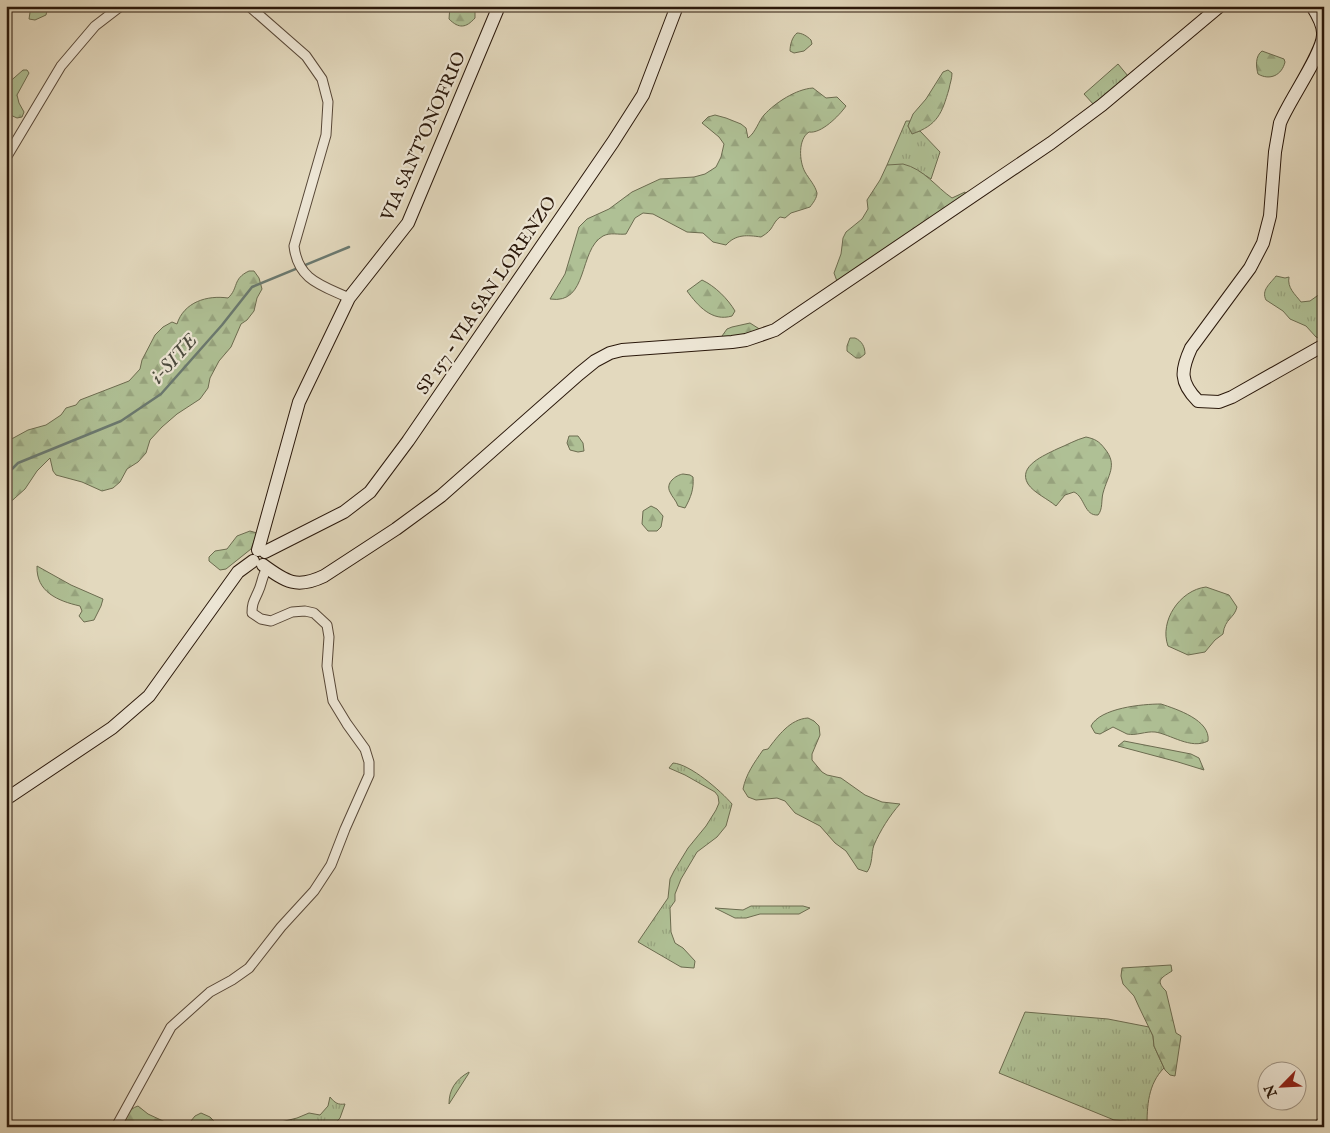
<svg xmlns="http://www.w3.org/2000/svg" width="1330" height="1133" font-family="'IM FELL English',serif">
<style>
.grass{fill:url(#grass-tufts);stroke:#6c6c50}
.forest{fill:url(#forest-firs);stroke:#6c6c50}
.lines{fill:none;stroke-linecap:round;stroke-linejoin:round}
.stream{stroke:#6a7970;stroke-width:2.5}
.street-casing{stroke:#584838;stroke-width:11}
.secondary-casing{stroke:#2a180b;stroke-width:14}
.street{stroke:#ede6d5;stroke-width:9}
.secondary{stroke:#ede6d5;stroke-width:12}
.labels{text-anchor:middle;stroke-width:4.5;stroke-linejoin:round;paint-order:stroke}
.street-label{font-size:18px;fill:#2a180b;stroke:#ede6d5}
.water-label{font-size:19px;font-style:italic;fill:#4a493d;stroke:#ede6d5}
</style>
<defs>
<pattern id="grass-tufts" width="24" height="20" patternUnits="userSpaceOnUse" patternTransform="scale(1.25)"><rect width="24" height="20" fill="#afc095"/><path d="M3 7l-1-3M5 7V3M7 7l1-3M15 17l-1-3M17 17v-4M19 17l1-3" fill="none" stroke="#97a47f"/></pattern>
<pattern id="forest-firs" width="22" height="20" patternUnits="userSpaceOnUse" patternTransform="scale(1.25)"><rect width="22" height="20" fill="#afc095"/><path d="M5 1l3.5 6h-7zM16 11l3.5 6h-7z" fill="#97a47f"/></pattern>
</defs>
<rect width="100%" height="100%" fill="#e3d9be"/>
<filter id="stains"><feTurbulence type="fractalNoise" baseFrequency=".004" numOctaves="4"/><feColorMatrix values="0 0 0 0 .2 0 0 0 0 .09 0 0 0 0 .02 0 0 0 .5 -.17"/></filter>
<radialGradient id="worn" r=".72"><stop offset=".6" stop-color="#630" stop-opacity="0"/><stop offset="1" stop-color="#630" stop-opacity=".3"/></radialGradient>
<g class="grass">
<polygon points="1118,64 1128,76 1094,105 1084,94"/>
<polygon points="906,121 910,121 908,126 912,133 920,131 940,152 931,179 920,172 887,165"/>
<path d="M 1276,276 L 1285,278 L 1289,277 C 1287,288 1295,294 1301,302 L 1310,301 L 1324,291 L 1324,303 L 1319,313 L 1324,318 L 1324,340 L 1316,337 L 1306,326 L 1290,319 L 1283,311 L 1266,300 C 1261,290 1270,284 1276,276 Z"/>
<path d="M 673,763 C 690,764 721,791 732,804 L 726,826 L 717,837 L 697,852 L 681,879 L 675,894 L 675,901 L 670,908 L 671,932 L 675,943 L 683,948 L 695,961 L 694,968 L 681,967 L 638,942 L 668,898 L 670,879 L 674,871 L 688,848 L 706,826 L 716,810 L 719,803 L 718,796 L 715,792 L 685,775 L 669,768 Z"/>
<polygon points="751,906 803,906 810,908 799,914 760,914 746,918 735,918 715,908 743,910"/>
<path d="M 1025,1012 L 1108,1019 L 1149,1027 L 1153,1036 L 1154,1046 L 1164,1068 C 1148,1084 1147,1106 1147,1127 L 1134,1127 L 1126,1121 L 1114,1120 L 999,1073 Z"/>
<path d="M 469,1072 L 469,1073 L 449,1104 C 449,1090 455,1080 469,1072 Z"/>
<path d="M 330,1097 C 335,1103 338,1105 345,1104 L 340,1118 L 332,1127 L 261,1127 L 297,1118 L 309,1113 L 320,1115 L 328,1106 Z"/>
</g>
<g class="forest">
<polygon points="31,6 48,6 46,15 35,20 29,19"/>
<path d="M 450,6 L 475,6 L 475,18 C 466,28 459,29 449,19 Z"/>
<path d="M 797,33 C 802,33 807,36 811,40 L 812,44 L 804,51 L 794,53 L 790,51 C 790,45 792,37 797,33 Z"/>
<path d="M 1262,51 L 1284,59 L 1285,62 C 1282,75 1270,81 1258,74 C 1256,67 1255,56 1262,51 Z"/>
<polygon points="23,70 27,70 29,73 17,95 19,103 24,112 22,117 17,118 6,113 6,85"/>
<path d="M 948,70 L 952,73 C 952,79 950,83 949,89 C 942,113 938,125 912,134 L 908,126 L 913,114 L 926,99 L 943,72 Z"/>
<path d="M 813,88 L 826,98 L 837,97 L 846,106 C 839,116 821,134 809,132 C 798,139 799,161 805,172 C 809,179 815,185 817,193 C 817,198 813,203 810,207 L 791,213 L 785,218 L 780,217 C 771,224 775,229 761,237 C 747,235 736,234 726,245 L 713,242 L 703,233 L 687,232 L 653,214 L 643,213 L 635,218 L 626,234 C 618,235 611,232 603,236 C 578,250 589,305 550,299 L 565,274 L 579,227 L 587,219 L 609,209 L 632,192 L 660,179 L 694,177 L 705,174 L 716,167 L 721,157 L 724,144 L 719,137 L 702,123 L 708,117 L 715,115 L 726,118 L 741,124 L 746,128 L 748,138 C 756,132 758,122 764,115 C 775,103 796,89 813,88 Z"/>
<path d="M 903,164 C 924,169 936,187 952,198 L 965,192 L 967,197 L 838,284 L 834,273 L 841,254 L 843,238 L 846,232 L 862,219 L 868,209 L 867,200 L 880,180 L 887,165 Z"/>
<path d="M 249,271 L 254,271 L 259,278 L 262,289 L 257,298 L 254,311 L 247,320 L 241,324 L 231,347 L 219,361 L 210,378 L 208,388 L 200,399 L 177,414 L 162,427 L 150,440 L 146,453 L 138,462 L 127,469 L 120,482 L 113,488 L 102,491 L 82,482 L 56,475 L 53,471 L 50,458 L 37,471 L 25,489 L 6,506 L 6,442 L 28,430 L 46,425 L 61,415 L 66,408 L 76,405 L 80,400 L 129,381 L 140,369 L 142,360 L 155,335 L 163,327 L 172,322 L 177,324 C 184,302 207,295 228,298 C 239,288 232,279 249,271 Z"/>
<path d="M 702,280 C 715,286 728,299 735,311 L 732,316 C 712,322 698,306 687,291 Z"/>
<polygon points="750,323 761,330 722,340 722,336 727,329 732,327"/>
<path d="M 850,338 L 855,338 C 862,341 865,347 865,354 L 860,358 L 856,358 L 847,351 L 847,346 Z"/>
<polygon points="569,436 578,436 583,443 584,451 578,452 570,450 567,443"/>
<path d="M 1086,437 C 1095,439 1099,441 1105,449 C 1118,465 1108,475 1103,493 C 1101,501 1103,509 1098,515 C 1084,516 1085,497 1074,492 L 1065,495 L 1056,506 C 1048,499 1034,493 1028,484 C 1017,466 1045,455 1057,449 C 1067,445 1075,440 1086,437 Z"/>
<path d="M 683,474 L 690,475 L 693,477 C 694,489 691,497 685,508 L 678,506 C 676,500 672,497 670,492 C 665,483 676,475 683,474 Z"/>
<polygon points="651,506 657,509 663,516 661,527 657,531 648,531 642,524 643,511"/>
<polygon points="250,531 257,533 251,549 226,569 220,570 209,561 209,557 215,551 227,549 237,536"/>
<path d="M 37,566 L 71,585 L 103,599 L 101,606 L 94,620 L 84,622 L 79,616 L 82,611 L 80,606 C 58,601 36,592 37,566 Z"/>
<path d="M 1206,587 L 1229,595 L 1237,607 C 1234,619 1225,618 1223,634 L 1215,640 L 1205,652 L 1188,655 L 1168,646 C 1159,621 1180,590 1206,587 Z"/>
<path d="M 1161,704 C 1176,709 1211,720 1208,741 C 1191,750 1170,734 1155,732 C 1146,731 1136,736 1127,734 C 1122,732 1118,729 1113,727 L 1100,734 L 1095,733 L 1091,726 C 1100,708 1142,704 1161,704 Z"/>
<path d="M 808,718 L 814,721 L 819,726 L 820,735 L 812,754 L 812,760 L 822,772 L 827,775 L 841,778 L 865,795 L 882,802 L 900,804 C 890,815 880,831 874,845 C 871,853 873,864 867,872 L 858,869 L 846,851 L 835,843 L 820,826 L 795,813 L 785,801 L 777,798 L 756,800 L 748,797 L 743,789 C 746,774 754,763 763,750 L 768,749 C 778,736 790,719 808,718 Z"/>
<polygon points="1124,741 1191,754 1199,758 1204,770 1178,762 1118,746"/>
<path d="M 1171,965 L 1172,971 C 1163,977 1154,980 1166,991 L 1176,1033 L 1181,1036 L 1175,1076 L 1170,1075 L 1165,1070 L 1154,1046 L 1153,1036 L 1139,1007 L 1134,996 L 1123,984 L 1121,976 L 1122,968 Z"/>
<path d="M 138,1106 L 148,1114 L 176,1127 L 119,1127 C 124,1118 128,1109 138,1106 Z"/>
<polygon points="201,1113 210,1117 220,1127 186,1127 195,1116"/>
</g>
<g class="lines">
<polyline class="stream" points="6,475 18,463 121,421 161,394 222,325 252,287 349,247"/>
<g class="street-casing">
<g id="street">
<path d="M 249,6 L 306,56 L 322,79 L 328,102 L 326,135 L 294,246 C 298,280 321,285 349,298"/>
<polyline points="6,158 61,66 95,26 121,6"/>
<path d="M 116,1127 L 171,1027 L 210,992 L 232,980 L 249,968 L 281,927 L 314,891 L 331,865 L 345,829 L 369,775 L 369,762 L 365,749 L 347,724 L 333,701 L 327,666 L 329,637 L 327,625 L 314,613 L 305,611 L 292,612 L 271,621 L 261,619 L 252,613 C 252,603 254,601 258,592 C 262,584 262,576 267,568"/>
<polyline points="1317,1127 1324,1120"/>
</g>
</g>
<g class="secondary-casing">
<g id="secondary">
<path d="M 1312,6 C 1317,14 1324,25 1323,35 C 1323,53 1288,102 1280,123 L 1275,152 L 1270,216 L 1263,243 L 1250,268 L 1191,348 C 1181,370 1179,382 1198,401 L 1219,402 L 1232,397 L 1324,345"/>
<polyline points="258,550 299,402 349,298 408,223 499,6"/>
<polyline points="265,552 344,512 370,492 408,441 613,142 643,95 677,6"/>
<path d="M 263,565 C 286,582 297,589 324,576 L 396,529 L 441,496 L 579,374 L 595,361 L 610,353 L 622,350 L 732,342 L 746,340 L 775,330 L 1051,143 L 1102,105 L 1220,6"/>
<polyline points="6,799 112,728 149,696 238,572 253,561"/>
</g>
</g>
<use href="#street" class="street"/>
<use href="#secondary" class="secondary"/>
</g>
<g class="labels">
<g class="street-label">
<text transform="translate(423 136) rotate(-66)" y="6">VIA SANT'ONOFRIO</text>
<text transform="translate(486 295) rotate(-56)" y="6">SP 157 - VIA SAN LORENZO</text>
</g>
<g class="water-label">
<text transform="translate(173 358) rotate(-48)" y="7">i-SITE</text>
</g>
</g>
<rect width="1330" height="1133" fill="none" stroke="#e3d9be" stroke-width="25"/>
<rect x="8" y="8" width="1315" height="1118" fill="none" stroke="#2a180b" stroke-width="2.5"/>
<rect x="12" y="12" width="1305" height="1108" fill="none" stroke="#2a180b"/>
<g transform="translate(1282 1086) rotate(246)"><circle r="24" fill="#ede6d5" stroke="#9f9484"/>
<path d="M0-4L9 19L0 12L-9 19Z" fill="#8f2418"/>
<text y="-8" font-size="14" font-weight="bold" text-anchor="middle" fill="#2a180b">N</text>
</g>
<rect width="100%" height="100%" filter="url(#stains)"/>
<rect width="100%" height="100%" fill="url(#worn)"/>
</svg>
